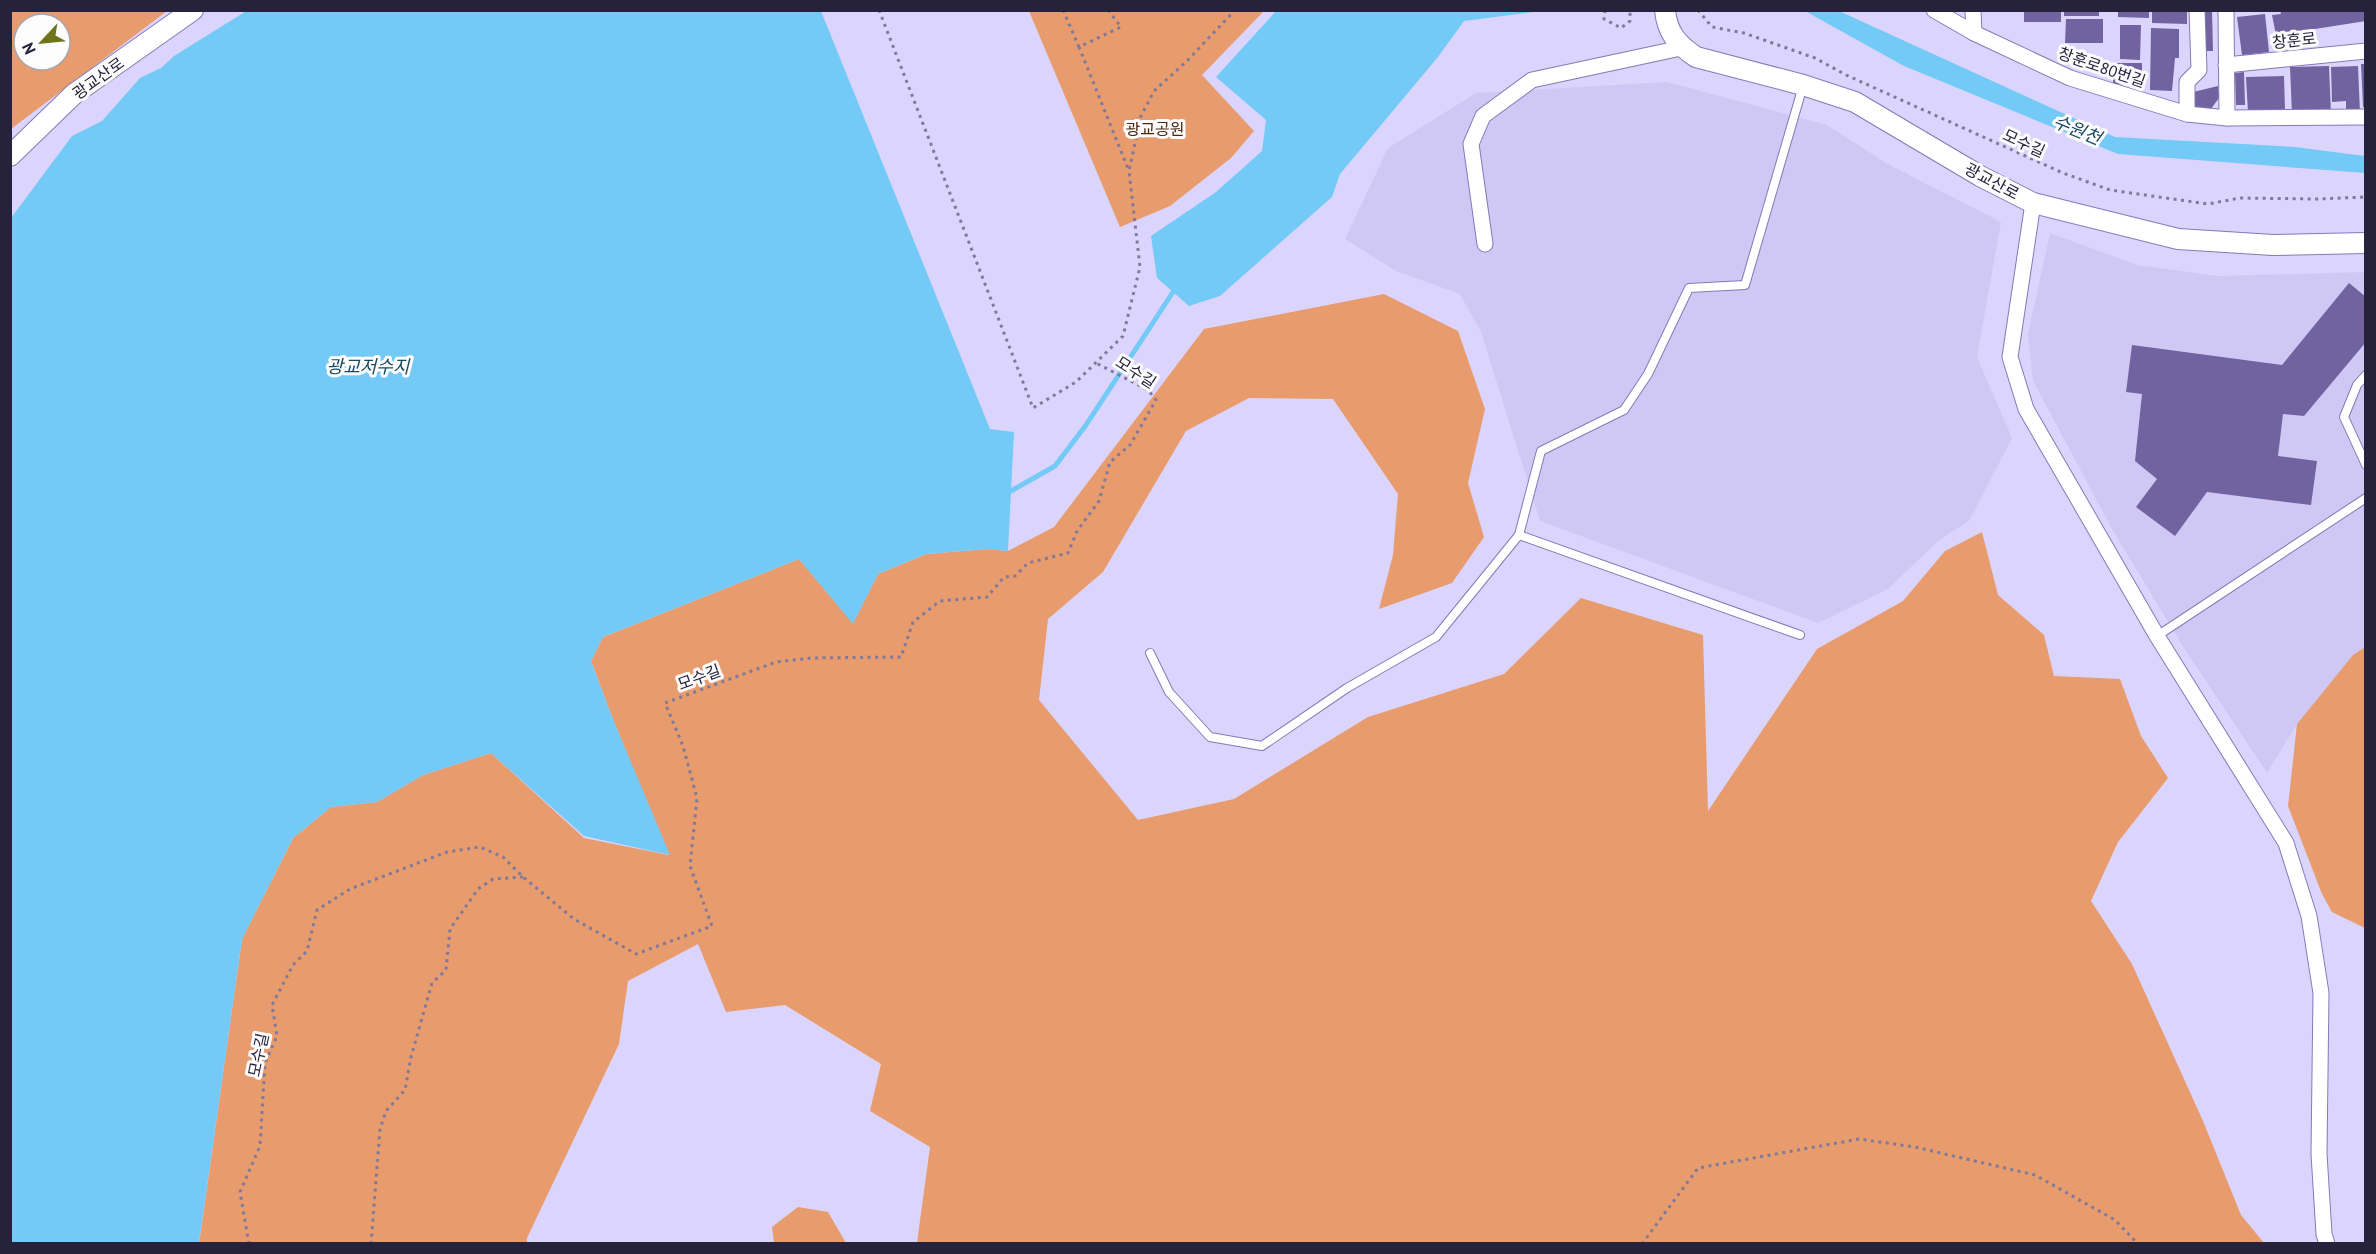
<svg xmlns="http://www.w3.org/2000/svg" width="2376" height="1254" font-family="'PT Sans','Noto Sans KR',sans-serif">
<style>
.built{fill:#cfc8f5}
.green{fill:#e89b6c;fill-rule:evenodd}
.water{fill:#73caf6}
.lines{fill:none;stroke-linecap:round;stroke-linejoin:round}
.stream{stroke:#73caf6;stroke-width:5}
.building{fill:#70639f}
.service-casing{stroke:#8579b6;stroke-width:10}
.minor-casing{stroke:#8579b6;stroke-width:17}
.tertiary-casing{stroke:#8579b6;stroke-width:22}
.path{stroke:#7f7a9b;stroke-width:3;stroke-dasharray:3 4.5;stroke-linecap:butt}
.service{stroke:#fff;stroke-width:8}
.minor{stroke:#fff;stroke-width:15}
.tertiary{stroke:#fff;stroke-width:20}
.labels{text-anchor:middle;stroke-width:6;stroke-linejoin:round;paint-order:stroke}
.street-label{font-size:16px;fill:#27223c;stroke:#fcfcfc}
.park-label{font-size:16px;fill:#4c2810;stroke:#fcfcfc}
.water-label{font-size:18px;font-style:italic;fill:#1a4a61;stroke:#fcfcfc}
</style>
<rect width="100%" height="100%" fill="#dbd5fe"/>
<g class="built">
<polygon points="1667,82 1827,125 1886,163 2001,222 1977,357 2012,438 1969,521 1939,540 1888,589 1818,623 1540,521 1481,332 1460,294 1396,271 1345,239 1388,148 1476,93"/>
<polygon points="2050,233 2137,265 2218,276 2365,272 2365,647 2353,655 2297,724 2267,773 2182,645 2112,529 2033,381 2028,334"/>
</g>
<g class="green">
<path d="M 11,10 L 167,10 L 167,11 L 11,129 ZM 24,24 L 60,24 L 60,60 L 24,60 Z"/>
<polygon points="1029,11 1264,11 1202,75 1254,131 1231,158 1170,206 1120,227"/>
<polygon points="1384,294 1458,331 1485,409 1468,483 1484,537 1452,583 1379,609 1393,555 1398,494 1333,399 1249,398 1186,431 1103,572 1048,619 1039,700 1138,820 1234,799 1368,717 1504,674 1581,598 1703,635 1708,811 1817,649 1903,601 1945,551 1982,532 1998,595 2044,635 2054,676 2120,679 2141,736 2168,778 2118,842 2091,901 2132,964 2203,1121 2241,1215 2264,1243 917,1243 930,1147 870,1111 881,1064 785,1005 726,1012 698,944 628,981 619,1044 527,1238 527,1243 199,1244 242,939 293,838 331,807 377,802 423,775 491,753 584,838 669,855 612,717 591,661 603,637 799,559 853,623 878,574 926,554 987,549 1008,551 1054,527 1204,329"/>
<polygon points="2365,647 2365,928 2332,912 2322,894 2288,806 2297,724 2353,655"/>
<polygon points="798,1207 828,1212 846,1243 774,1243 772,1227"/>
</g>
<g class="water">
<polygon points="248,10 821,11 990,429 1014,432 1008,551 987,549 926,554 878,574 853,624 799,559 603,637 591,661 612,717 670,855 584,836 491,753 423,775 377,802 331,807 293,838 242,939 199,1243 11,1243 11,218 72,136 102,121 140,78 161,68 174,56"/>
<polygon points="1276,11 1542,11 1464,21 1438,57 1340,174 1332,197 1220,296 1189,306 1157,278 1151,236 1216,192 1262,151 1266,120 1216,77"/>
<polygon points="1805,11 1839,11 2115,137 2295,147 2365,156 2365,173 2118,154 1904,66"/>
</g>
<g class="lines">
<polyline class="stream" points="1011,491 1055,466 1086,425 1173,292"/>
</g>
<g class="building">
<rect x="2024" y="10" width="37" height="12"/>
<rect x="2064" y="10" width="35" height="6"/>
<polygon points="2118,10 2149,10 2149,18 2118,17"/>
<polygon points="2152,10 2187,10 2187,24 2152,23"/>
<polygon points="2200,10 2212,10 2213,51 2201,51"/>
<polygon points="2280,10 2366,10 2366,21 2276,35 2272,15 2281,14"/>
<polygon points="2265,14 2269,52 2242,55 2237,17"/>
<polygon points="2066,19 2103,19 2103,43 2065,43"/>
<polygon points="2120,25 2141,25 2140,60 2120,59"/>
<polygon points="2151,28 2179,29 2179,58 2175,58 2172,91 2150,90"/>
<polygon points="2114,63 2142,63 2142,85 2113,84"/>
<polygon points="2361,64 2366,64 2366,107 2363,107"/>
<polygon points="2329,66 2331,114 2292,115 2290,67"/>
<polygon points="2358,66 2360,113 2346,114 2346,101 2332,102 2331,67"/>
<polygon points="2244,72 2245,105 2236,105 2235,73"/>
<polygon points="2284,76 2285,110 2248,112 2246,77"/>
<polygon points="2218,86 2219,98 2211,109 2188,106 2189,93"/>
<polygon points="2349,283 2366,297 2366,342 2304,416 2283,414 2278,456 2317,461 2311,505 2207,492 2175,536 2136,507 2157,479 2135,461 2142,394 2126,392 2132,345 2282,365"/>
</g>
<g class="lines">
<g class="service-casing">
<g id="service">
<polyline points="2366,375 2357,385 2344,417 2366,465"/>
<polyline points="1519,535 1800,635"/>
<polyline points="2157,636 2366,498"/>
<polyline points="1150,653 1169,692 1210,737 1262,746 1347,688 1436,637 1519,535 1541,451 1624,410 1648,374 1689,288 1745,285 1803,86"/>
</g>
</g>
<g class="minor-casing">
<g id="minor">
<polyline points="1934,10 1974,33 2070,78 2187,114 2227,118 2366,117"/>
<polyline points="1973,10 1974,33"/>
<polyline points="2226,10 2227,118"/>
<polyline points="2226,65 2366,51"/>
<polyline points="2187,114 2187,82 2199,70 2197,10"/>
<polyline points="2033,203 2010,357 2026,409 2157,636 2286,843 2309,916 2321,993 2319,1154 2324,1234 2327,1244"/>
<polyline points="1485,244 1471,144 1483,116 1532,80 1681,48"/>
</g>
</g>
<g class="tertiary-casing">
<g id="tertiary">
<path d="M 1665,10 C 1667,33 1678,45 1696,57 L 1803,85 L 1855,102 L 1980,176 L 2033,203 L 2178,239 L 2273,245 L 2366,243"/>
<polyline points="10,156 74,94 193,10"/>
</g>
</g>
<g class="path">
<polyline points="879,10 1033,408 1076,382 1123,336 1140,267 1129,171 1141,116 1154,91 1187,61 1235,10"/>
<polyline points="1063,10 1079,47"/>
<polyline points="1108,10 1121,27 1079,47 1129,171"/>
<polyline points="1605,10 1604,19 1621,28 1630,21 1630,10"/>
<polyline points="1698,10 1712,27 1744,33 1815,58 1846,75 2063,173 2110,190 2208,204 2240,198 2317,199 2366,197"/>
<polyline points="249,1244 240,1192 260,1146 265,1063 277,1036 272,1005 293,965 307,951 317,910 350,889 447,852 480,847 503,857 523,877 574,919 636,954 712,926 690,866 697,798 683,746 665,703 776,662 811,658 901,657 913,622 940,601 987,597 1004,577 1015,576 1028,563 1068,553 1077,531 1099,501 1110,462 1130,445 1156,400 1148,390 1096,363"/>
<polyline points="371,1244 380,1129 386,1111 405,1090 411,1057 432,983 446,970 450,929 478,889 493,879 523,877"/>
<polyline points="1642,1244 1698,1168 1859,1139 1915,1147 2035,1175 2115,1220 2138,1244"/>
</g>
<use href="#service" class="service"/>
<use href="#minor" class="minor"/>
<use href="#tertiary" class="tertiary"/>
</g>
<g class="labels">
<g class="street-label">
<text transform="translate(2294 40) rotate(-6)" y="6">창훈로</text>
<text transform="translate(2102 67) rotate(19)" y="6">창훈로80번길</text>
<text transform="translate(98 78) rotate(-36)" y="6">광교산로</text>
<text transform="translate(2024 143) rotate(25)" y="6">모수길</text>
<text transform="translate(1992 181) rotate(28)" y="6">광교산로</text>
<text transform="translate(1136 372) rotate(33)" y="6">모수길</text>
<text transform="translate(699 677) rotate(-20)" y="6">모수길</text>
<text transform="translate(258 1055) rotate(-78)" y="6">모수길</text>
</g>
<g class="park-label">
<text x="1155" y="135">광교공원</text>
</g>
<g class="water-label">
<text transform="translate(2077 130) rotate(22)" y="6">수원천</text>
<text x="368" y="373">광교저수지</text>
</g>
</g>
<rect width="2376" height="1254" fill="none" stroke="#27223c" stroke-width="24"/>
<g transform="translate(42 42) rotate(244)"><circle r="28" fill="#fcfcfc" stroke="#a7a5af" stroke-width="1.5"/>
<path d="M0-4.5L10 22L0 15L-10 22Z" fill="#6f731a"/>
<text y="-9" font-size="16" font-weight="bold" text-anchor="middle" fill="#27223c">N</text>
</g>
</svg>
